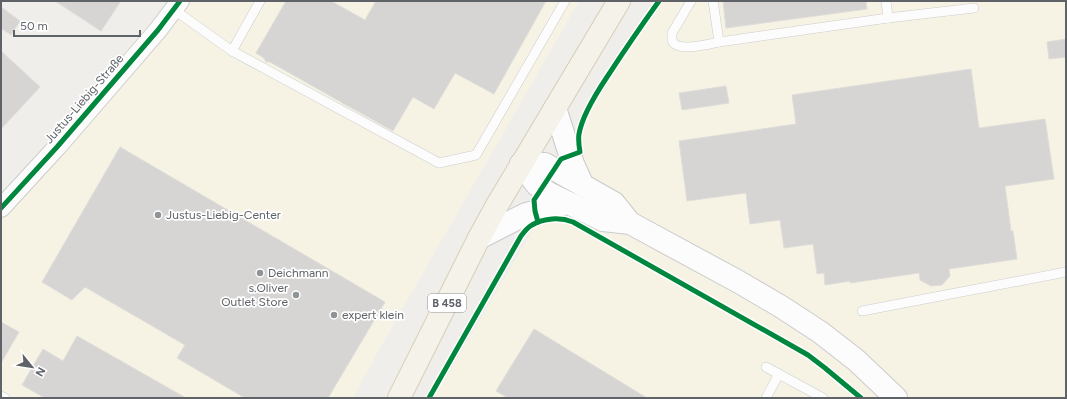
<svg xmlns="http://www.w3.org/2000/svg" width="1067" height="399" font-family="Figtree,sans-serif">
<style>
.commercial{fill:#f7f3e4}
.building{fill:#d6d5d3;stroke:#deddd9}
.lines{fill:none;stroke-linecap:round;stroke-linejoin:round}
.service-casing{stroke:#cbcccc;stroke-width:10}
.minor-casing{stroke:#cbcccc;stroke-width:20}
.secondary-casing{stroke:#cacacb;stroke-width:24}
.primary-casing{stroke:#d7ceb8;stroke-width:24}
.service{stroke:#fdfcfc;stroke-width:9}
.minor{stroke:#fdfcfc;stroke-width:18}
.secondary{stroke:#fdfcfc;stroke-width:22}
.primary{stroke:#f4f2e9;stroke-width:22}
.cycleway-casing{stroke:#fff;stroke-width:8}
.cycleway{stroke:#00873e;stroke-width:5}
.poi-dot{fill:#919496;stroke:#fff;stroke-width:1.5}
.labels{text-anchor:middle;stroke-width:3.5;stroke-linejoin:round;paint-order:stroke}
.shield{fill:#fff;stroke:#8f9295;stroke-width:1}
.shield-label{font-size:11px;font-weight:bold;fill:#5f6368}
.street-label{font-size:12px;fill:#5f6368;stroke:#fff}
.poi-label{font-size:12px;fill:#5f6368;stroke:#fff;text-anchor:start}
</style>
<rect width="100%" height="100%" fill="#efeeea"/>
<g class="commercial">
<polygon points="169,1 579,1 381,346 353,398 1,398 1,195"/>
<polygon points="660,1 1066,1 1066,35 1059,36 1066,36 1066,398 434,398 535,226 581,138 586,121 592,108"/>
</g>
<g class="building">
<polygon points="55,1 121,1 101,31"/>
<polygon points="286,1 331,1 365,20 376,1 546,1 494,94 455,73 434,109 413,97 393,131 348,106 342,103 341,102 270,62 266,62 264,58 256,53"/>
<polygon points="723,1 866,1 867,9 726,28"/>
<polygon points="1,7 20,21 11,35 1,28"/>
<polygon points="1066,39 1066,57 1049,59 1047,42"/>
<polygon points="1,51 40,87 1,129"/>
<polygon points="971,69 979,128 1045,119 1054,179 1005,186 1011,231 1013,231 1017,259 949,269 950,276 942,285 931,286 920,280 919,273 850,283 850,281 825,285 824,273 817,274 813,244 784,248 780,220 750,224 746,193 687,201 679,141 796,124 792,95"/>
<polygon points="726,86 729,103 682,110 679,93"/>
<polygon points="120,147 385,302 328,398 245,398 177,358 185,345 85,287 72,300 42,282"/>
<polygon points="1,322 19,332 1,363"/>
<polygon points="534,329 647,398 508,398 496,391"/>
<polygon points="77,336 186,398 45,398 22,385 43,349 63,361"/>
</g>
<g class="lines">
<g class="service-casing">
<g id="service">
<path d="M 691,1 L 672,33 C 672,35 672,39 672,40 C 676,53 709,44 719,42"/>
<polyline points="713,1 719,42 888,18 886,1"/>
<polyline points="173,9 232,51 260,1"/>
<polyline points="888,18 974,8"/>
<polyline points="232,51 439,163 476,155 565,1"/>
<polyline points="862,311 1066,272"/>
<polyline points="766,367 823,398"/>
<polyline points="1,396 5,398"/>
<polyline points="766,398 779,374"/>
</g>
</g>
<g class="minor-casing">
<polyline id="minor" points="1,208 57,147 158,30 180,1"/>
</g>
<g class="secondary-casing">
<g id="secondary">
<polyline points="555,108 573,164 583,186"/>
<polyline points="521,164 537,185 550,194 603,220 630,223 739,282 780,306 820,332 856,360 896,398"/>
<polyline points="521,164 545,164 614,203 630,223"/>
<polyline points="479,238 526,214 567,203"/>
</g>
</g>
<g class="primary-casing">
<polyline id="primary" points="399,398 479,238 496,207 619,1"/>
</g>
<use href="#service" class="service"/>
<use href="#minor" class="minor"/>
<use href="#secondary" class="secondary"/>
<use href="#primary" class="primary"/>
<g class="cycleway-casing">
<g id="cycleway">
<polyline points="1,208 57,147 158,30 180,1"/>
<path d="M 538,222 L 535,211 L 534,200 L 561,159 L 580,152 C 579,146 578,140 579,134 C 582,116 597,92 607,77 C 624,51 641,26 659,1"/>
<path d="M 429,398 L 521,236 C 524,232 528,227 532,225 C 544,218 560,217 573,222 L 808,355 L 825,368 L 861,398"/>
</g>
</g>
<use href="#cycleway" class="cycleway"/>
</g>
<g class="poi-dot">
<circle cx="158" cy="215" r="4"/>
<circle cx="260" cy="273" r="4"/>
<circle cx="296" cy="295" r="4"/>
<circle cx="334" cy="315" r="4"/>
</g>
<g class="labels">
<rect class="shield" x="428" y="294" width="38" height="18" rx="3"/>
<g class="shield-label">
<text x="447" y="307">B 458</text>
</g>
<g class="street-label">
<text transform="translate(84 99) rotate(-49)" y="4">Justus-Liebig-Straße</text>
</g>
<g class="poi-label">
<text x="166" y="219">Justus-Liebig-Center</text>
<text x="268" y="277">Deichmann</text>
<text x="288" y="292" text-anchor="end">s.Oliver<tspan x="288" dy="14">Outlet Store</tspan></text>
<text x="342" y="319">expert klein</text>
</g>
</g>
<rect width="1067" height="399" fill="none" stroke="#5f6368" stroke-width="4"/>
<g transform="translate(32 367) rotate(120)" stroke="#ffffff" stroke-width="3" paint-order="stroke">
<path d="M0-3L7 15L0 10L-7 15Z" fill="#5f6368"/>
<text y="-6" font-size="11" font-weight="bold" text-anchor="middle" fill="#5f6368">N</text>
</g>
<path d="M14 30v6h126v-6" fill="none" stroke="#5f6368" stroke-width="2"/>
<text x="20" y="30" font-size="12" fill="#5f6368" stroke="#ffffff" stroke-width="3" paint-order="stroke">50 m</text>
</svg>
